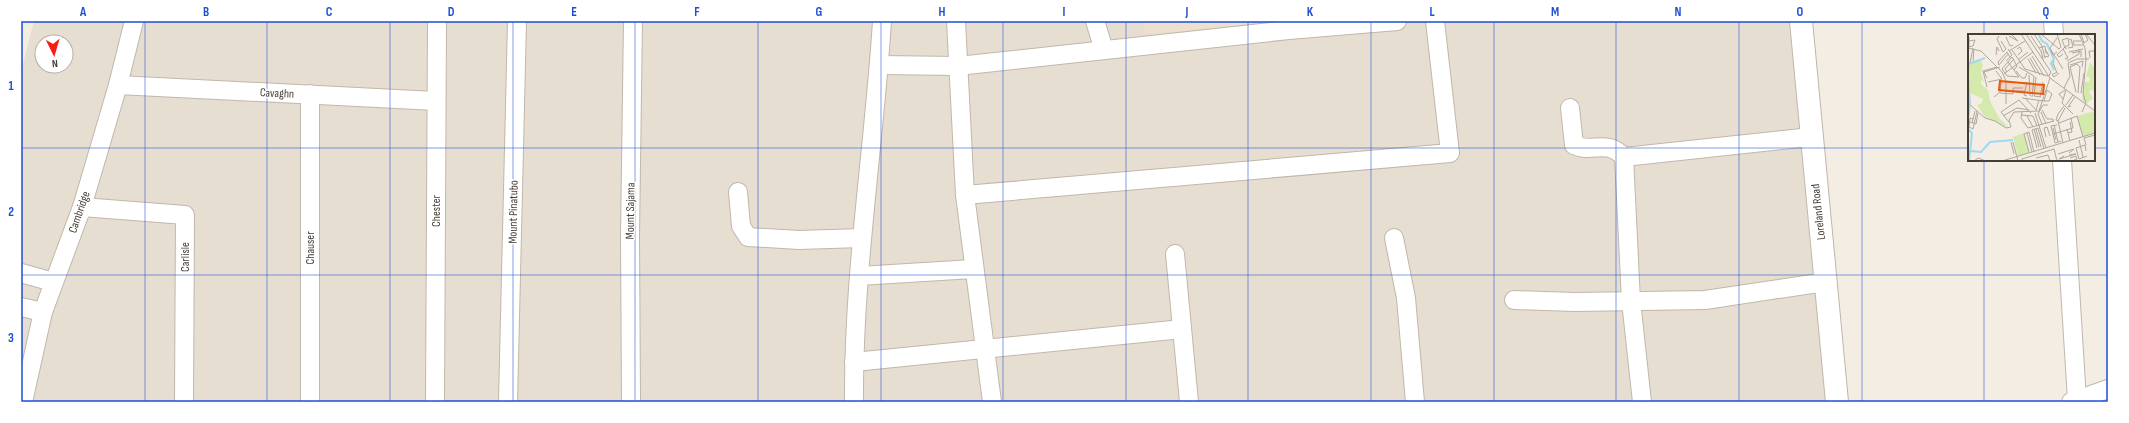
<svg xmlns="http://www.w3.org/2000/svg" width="2129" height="423" font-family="'Sofia Sans Condensed',sans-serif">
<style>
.residential{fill:#e7ded2;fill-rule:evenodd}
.education{fill:#ede1ce}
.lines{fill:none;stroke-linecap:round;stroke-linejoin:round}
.minor-casing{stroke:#c1b7aa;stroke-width:20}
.tertiary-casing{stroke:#c1b7aa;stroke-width:24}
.minor{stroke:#fff;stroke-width:18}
.tertiary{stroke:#fff;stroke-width:22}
.grid{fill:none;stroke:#1d4ed8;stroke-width:1;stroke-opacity:0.55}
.labels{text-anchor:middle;stroke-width:3;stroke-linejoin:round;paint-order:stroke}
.street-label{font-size:12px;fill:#453d34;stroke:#fff}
.inset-river{fill:none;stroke:#9ed9f2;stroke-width:2}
.inset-road{fill:none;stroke:#ada79e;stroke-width:1}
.view{fill:#e8590c;fill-opacity:0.15;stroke:#e8590c;stroke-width:2}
.inset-edge{fill:none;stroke:#453d34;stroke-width:2}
.neatline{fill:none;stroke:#1d4ed8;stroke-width:1.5}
.grid-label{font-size:13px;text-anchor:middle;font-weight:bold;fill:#1d4ed8}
</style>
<rect width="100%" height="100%" fill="#f3ede4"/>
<path class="residential" d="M 34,21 L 1795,21 L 1826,402 L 21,402 L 21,72 ZM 42,42 L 66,42 L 66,66 L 42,66 Z"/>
<polygon class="education" points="1143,21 1280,21 1145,34"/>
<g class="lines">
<g class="minor-casing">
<g id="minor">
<polyline points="956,21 965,195 992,402"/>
<polyline points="1095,21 1104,50"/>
<polyline points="2053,21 2054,35"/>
<polyline points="879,65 958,66 1289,30 1397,21"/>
<polyline points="118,85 436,101"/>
<path d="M 1570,108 L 1574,145 C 1593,154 1605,138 1624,157 L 1631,301 L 1642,402"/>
<polyline points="1624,157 1811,137"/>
<polyline points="2062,160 2077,400"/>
<polyline points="738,192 741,226 748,237 799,240 862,238"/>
<polyline points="965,195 1450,153 1435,21"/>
<polyline points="82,207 185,215 184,402"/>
<polyline points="1394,238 1406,298 1415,402"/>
<polyline points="1175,254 1189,402"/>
<polyline points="21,273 53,282"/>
<polyline points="859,276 973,269"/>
<polyline points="1514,300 1575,302 1705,300 1825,282"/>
<polyline points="21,307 43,312"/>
<polyline points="854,362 1182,329"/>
<polyline points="23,402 43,312 82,207 118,85 134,21"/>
<polyline points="310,402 310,94"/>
<polyline points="435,402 437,21"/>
<polyline points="508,402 517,21"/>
<polyline points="631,402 630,236 633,21"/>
<path d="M 854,402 C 853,274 874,148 882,21"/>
<polyline points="2071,402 2108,389"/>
</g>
</g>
<g class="tertiary-casing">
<polyline id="tertiary" points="1801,21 1837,402"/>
</g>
<use href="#minor" class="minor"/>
<use href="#tertiary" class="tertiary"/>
</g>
<path class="grid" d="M 145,21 L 145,402M 267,21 L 267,402M 390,21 L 390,402M 513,21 L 513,402M 635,21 L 635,402M 758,21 L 758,402M 881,21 L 881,402M 1003,21 L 1003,402M 1126,21 L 1126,402M 1248,21 L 1248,402M 1371,21 L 1371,402M 1494,21 L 1494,402M 1616,21 L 1616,402M 1739,21 L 1739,402M 1862,21 L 1862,402M 1984,21 L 1984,35M 21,148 L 1969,148M 2094,148 L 2108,148M 1984,160 L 1984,402M 21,275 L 2108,275"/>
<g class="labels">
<g class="street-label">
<text transform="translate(277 93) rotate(3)" y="4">Cavaghn</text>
<text transform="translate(436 211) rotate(-90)" y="4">Chester</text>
<text transform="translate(630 211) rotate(-89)" y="4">Mount Sajama</text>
<text transform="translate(79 212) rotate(-71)" y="4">Cambridge</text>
<text transform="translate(513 212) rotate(-89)" y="4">Mount Pinatubo</text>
<text transform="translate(1818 212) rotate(-96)" y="4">Loreland Road</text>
<text transform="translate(310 248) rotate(-90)" y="4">Chauser</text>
<text transform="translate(185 257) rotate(-90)" y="4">Carlisle</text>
</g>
</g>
<g transform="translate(1968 34)">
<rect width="127" height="127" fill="#f3ede4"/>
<path d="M 8,26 L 13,27 L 15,31 L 13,40 L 16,48 L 13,46 L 13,50 L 20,56 L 22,67 L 31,84 L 41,94 L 17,83 L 9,71 L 14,69 L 15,65 L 2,59 L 0,40 L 2,30 ZM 122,28 L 127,35 L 127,59 L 124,55 L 121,58 L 125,64 L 119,69 L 114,67 L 117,48 L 121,48 L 122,43 L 118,43 ZM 127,77 L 127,99 L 115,103 L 109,82 ZM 56,99 L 61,119 L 50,122 L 45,103 Z" fill="#d4e9ac"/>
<path class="inset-river" d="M 71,1 L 74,7 L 79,10 L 86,25 L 83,29 L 86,36M 0,39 L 1,30 L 17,24M 0,43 L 2,70M 0,85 L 2,71M 0,95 L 4,99 L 1,127M 3,117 L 13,118 L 22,108 L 45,106"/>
<path class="inset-road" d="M 53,0 L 82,44 L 127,77M 58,0 L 83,38 L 81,42M 66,0 L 74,12M 73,0 L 91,15 L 93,13 L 89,0M 111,0 L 117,14 L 118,25 L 115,60 L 118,69 L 114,78M 113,0 L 116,9 L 120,6 L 117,0M 118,0 L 127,11M 31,2 L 29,5 L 35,18 L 38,15 L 33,7M 41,2 L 50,7 L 43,0M 63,2 L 73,17 L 75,25M 1,3 L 1,13 L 5,12M 38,3 L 42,12 L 45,11M 1,7 L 7,6 L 5,12M 113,7 L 105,7 L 106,11 L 115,11M 74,12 L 77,24M 0,14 L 13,17 L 34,38 L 38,47 L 38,70M 71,14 L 77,12 L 78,19 L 80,19M 100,14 L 105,13 L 103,5 L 101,6M 49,15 L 52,13 L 54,17 L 50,21M 95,15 L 100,24 L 97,25M 44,16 L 57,35 L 80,42M 83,16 L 95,35M 41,17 L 57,7M 89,18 L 85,21 L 82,14 L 89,4M 101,18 L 115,15M 104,19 L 113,17 L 113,23M 95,20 L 91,23 L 89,21 L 97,13 L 101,11 L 101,10 L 100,4 L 94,6 L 96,11 L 97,13 L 98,14 L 98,15M 28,21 L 29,13 L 31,17M 64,22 L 76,42M 77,23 L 81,22 L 77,15M 62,24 L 72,41M 122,24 L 121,17 L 127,17M 60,25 L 68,39M 50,26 L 60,18M 5,27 L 6,15M 38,27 L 44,21 L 40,15M 86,27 L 85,29 L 89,39M 99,27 L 111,20 L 111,15M 40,28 L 51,43M 2,29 L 5,14M 31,31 L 30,28 L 39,18 L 42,23M 31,31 L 40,20M 102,31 L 115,27 L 114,33M 51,33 L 66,42 L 64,63M 102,33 L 109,30 L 112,33 L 110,59M 102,33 L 108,58M 46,36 L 49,32 L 44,23 L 34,35 L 39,42 L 51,43M 48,37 L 54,44 L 57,44 L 59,39M 39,38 L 37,35 L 46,25M 89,38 L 84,41 L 86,43 L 91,39M 36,40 L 65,18M 61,41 L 62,62M 68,43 L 66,62 L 73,63M 19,44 L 16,38 L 32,33M 20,48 L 34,45 L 28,37M 38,48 L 58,49M 59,48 L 56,61 L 59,62M 19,53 L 15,37 L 29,33M 96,54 L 102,42 L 100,29 L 109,25 L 121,25M 98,56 L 94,69 L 105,80M 38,57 L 57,57M 32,59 L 45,60 L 45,54 L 55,54M 113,59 L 116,39M 26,63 L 32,58 L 33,48M 72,63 L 75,48M 54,64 L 76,67 L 81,67 L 84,60 L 79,56 L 76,67M 57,64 L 68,76 L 71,66M 95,65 L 91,60 L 97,56M 0,69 L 17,84 L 27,87 L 38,94 L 43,93M 98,71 L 105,61M 103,72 L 100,73 L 107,63M 74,76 L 79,85 L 85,85 L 85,88M 54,78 L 53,84 L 60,94 L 86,87M 73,78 L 78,90M 67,79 L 78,114M 53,81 L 65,82 L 69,92M 35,82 L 49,74 L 61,76M 59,82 L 65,93M 5,85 L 2,84 L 1,93 L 5,95 L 9,77M 90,87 L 88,86 L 90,80 L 96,72M 2,88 L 8,90 L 10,79M 41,88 L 33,78 L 51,66 L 63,79M 4,89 L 7,77M 91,89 L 109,82 L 115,103M 74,90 L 70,80 L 75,71 L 80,71M 86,91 L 90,108M 89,91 L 83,92 L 87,109 L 93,107M 43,93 L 41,86 L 46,78 L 71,77 L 82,44M 85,94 L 88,106M 66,95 L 71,113M 68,95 L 73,113M 99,95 L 102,107M 61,98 L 56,100 L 61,118M 61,98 L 66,118M 59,99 L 64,118M 100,99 L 104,98 L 102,88M 85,100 L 105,94 L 103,84M 78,103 L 76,94 L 79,93 L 82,102M 111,106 L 115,123M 43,108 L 46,120M 45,108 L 50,127M 95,109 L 90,87 L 97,74M 118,111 L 116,104 L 127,101M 69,114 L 64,96 L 70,94 L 76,115M 118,117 L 117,111 L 108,114 L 111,125 L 119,122M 90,120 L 106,115 L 101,119M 96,122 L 91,125 L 108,120 L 101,121M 68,124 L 80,121 L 82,127M 102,124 L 108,122 L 109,125 L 104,127M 6,127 L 10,124 L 18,127M 34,127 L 127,99M 54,127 L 54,125 L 86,115 L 89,127"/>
<path class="view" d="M 32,47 L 76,51 L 75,60 L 31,56 Z"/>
<rect width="127" height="127" class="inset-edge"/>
</g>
<rect width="2129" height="423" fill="none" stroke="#ffffff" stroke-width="44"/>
<g transform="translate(54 54) rotate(175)"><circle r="19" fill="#ffffff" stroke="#b5b1ae"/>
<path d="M0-3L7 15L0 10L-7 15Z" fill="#ff1a0f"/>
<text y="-6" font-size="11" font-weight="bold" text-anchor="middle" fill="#453d34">N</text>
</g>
<rect x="22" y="22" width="2085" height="379" class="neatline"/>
<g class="grid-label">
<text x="83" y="16">A</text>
<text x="206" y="16">B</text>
<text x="329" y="16">C</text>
<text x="451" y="16">D</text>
<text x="574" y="16">E</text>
<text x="697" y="16">F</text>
<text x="819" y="16">G</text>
<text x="942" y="16">H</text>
<text x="1064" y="16">I</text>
<text x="1187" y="16">J</text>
<text x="1310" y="16">K</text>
<text x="1432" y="16">L</text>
<text x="1555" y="16">M</text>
<text x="1678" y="16">N</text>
<text x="1800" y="16">O</text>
<text x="1923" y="16">P</text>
<text x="2046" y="16">Q</text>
<text x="11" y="90">1</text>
<text x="11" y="216">2</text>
<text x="11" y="342">3</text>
</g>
</svg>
